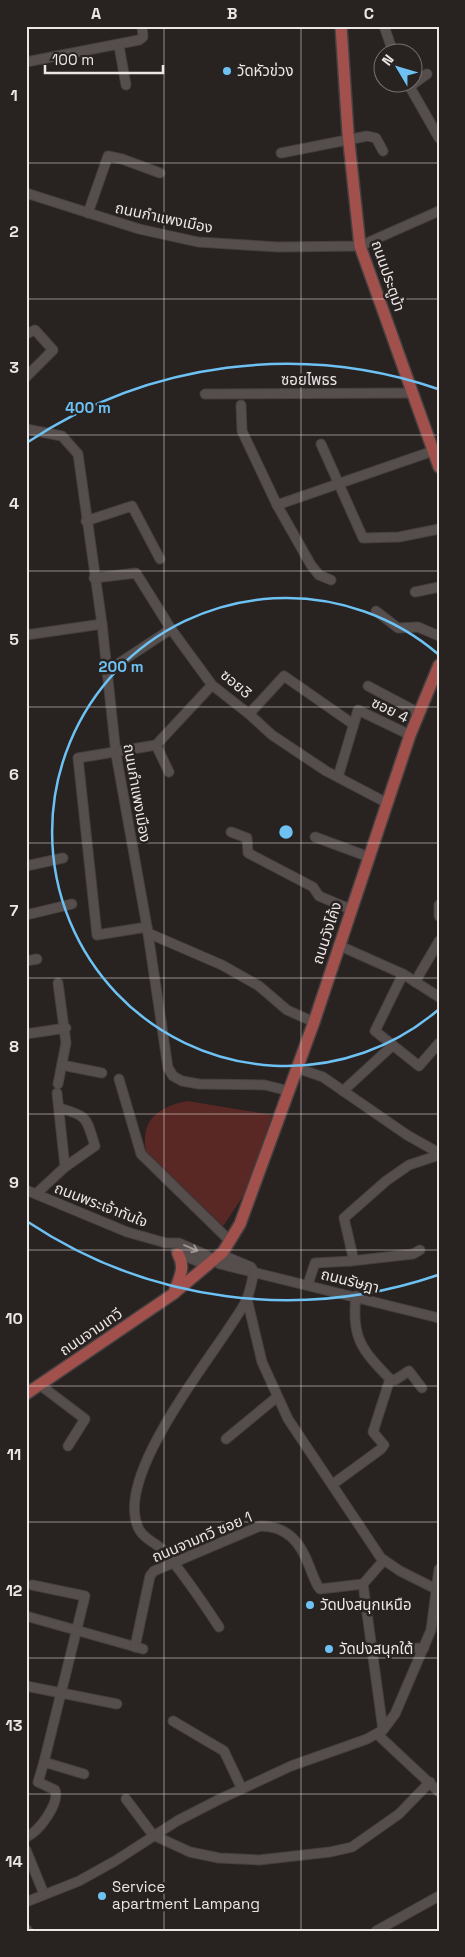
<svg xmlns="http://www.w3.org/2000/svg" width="465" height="1957" font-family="'Space Grotesk','Noto Sans Thai',sans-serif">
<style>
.green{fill:#592824}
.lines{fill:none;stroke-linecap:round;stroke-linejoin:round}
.minor-casing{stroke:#454040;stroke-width:11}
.major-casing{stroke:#454040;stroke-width:14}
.minor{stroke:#554e4d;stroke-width:9}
.major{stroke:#a2504c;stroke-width:11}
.oneway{stroke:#989392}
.grid{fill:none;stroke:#ebe7e6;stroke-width:1;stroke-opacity:0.55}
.ring{fill:none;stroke:#6dc2f3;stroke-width:2.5}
.poi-dot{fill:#6dc2f3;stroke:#282221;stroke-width:2}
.labels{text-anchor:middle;stroke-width:5;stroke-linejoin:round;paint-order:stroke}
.poi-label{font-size:15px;fill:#ebe7e6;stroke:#282221;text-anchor:start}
.street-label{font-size:15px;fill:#ebe7e6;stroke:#282221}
.centre{fill:#6dc2f3;stroke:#282221;stroke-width:2.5}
.ring-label{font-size:15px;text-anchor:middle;font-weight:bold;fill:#6dc2f3;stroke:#282221;stroke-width:5;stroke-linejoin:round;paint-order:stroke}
.neatline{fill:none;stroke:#ebe7e6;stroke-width:2}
.grid-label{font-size:16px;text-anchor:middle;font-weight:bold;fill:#ebe7e6}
</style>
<rect width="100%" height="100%" fill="#282221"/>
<path class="green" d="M 187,1101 L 272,1115 L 246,1192 L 223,1226 L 146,1151 C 140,1120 158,1107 187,1101 Z"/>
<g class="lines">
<g class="minor-casing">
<g id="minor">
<polyline points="384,26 393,52"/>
<polyline points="119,46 126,85"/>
<polyline points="26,62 139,40 143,37 142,26"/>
<polyline points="407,82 439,138"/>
<polyline points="409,87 427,74"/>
<polyline points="281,153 367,136 376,138 383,151"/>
<polyline points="26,193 139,229 198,242 278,247 360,246 439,211"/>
<polyline points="88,213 108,156 122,159 160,173"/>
<polyline points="26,334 35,330 53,350 26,377"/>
<polyline points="205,394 413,393"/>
<polyline points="241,405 242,431 277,505 311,565 319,575 331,580"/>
<polyline points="26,429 62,436 78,454 102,624 116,754 147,927 168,1068 173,1076 182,1081 199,1084 265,1085 289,1091"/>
<polyline points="321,444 363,538 399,537 439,529"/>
<polyline points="277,505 433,451"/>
<polyline points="86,521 132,506 160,559"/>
<polyline points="94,578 136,573 171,629 212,685 249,714 272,735 326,771 387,803"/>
<polyline points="415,592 439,587"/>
<polyline points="376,611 398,628 418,627 439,636"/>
<polyline points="26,635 102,624"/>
<polyline points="107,671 171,629"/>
<polyline points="368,686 419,713"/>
<polyline points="249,714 284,676 353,724"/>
<polyline points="156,745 169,772"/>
<polyline points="338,777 358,710 410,735"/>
<polyline points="231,832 247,838 248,853 313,887 319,896 350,909"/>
<polyline points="315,837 369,857"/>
<polyline points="26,866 63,858"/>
<polyline points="439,905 439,916"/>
<polyline points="26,915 72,904"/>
<polyline points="147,927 97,935 78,758 156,745 212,685"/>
<polyline points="148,933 222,965 259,986 287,1010 314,1022"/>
<polyline points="338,945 403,974 439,997"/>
<polyline points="26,961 37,959"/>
<polyline points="403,974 375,1031 419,1066 439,1043"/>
<polyline points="415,982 439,941"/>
<polyline points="58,983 66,1043 58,1084"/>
<polyline points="26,1034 66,1028"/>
<polyline points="62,1065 102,1073"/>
<polyline points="297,1068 323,1077 407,1135 439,1153"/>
<polyline points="119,1079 141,1154 226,1237"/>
<polyline points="343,1091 393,1045"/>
<polyline points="57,1093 65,1167"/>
<polyline points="26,1190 127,1232 166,1243 179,1243 206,1255 220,1264 439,1318"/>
<path d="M 36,1194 L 65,1167 L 95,1146 C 86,1118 89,1116 59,1108"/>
<polyline points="176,1252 199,1262 214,1261 227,1257 251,1267 254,1272"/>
<polyline points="351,1261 413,1254 420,1250"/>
<polyline points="308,1284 315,1263 351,1261 353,1257 344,1218 386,1181 409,1165 439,1155"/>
<polyline points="247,1299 262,1362 288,1419 381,1558 400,1571 436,1589"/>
<polyline points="390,1379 395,1380 409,1371 422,1388"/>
<polyline points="40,1385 85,1419 68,1446"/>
<polyline points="226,1439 277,1397"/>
<path d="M 333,1484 L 381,1449 L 384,1445 L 373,1432 L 390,1379 C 362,1350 351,1338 356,1296"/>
<polyline points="363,1584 383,1730"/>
<polyline points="363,1584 384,1560"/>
<polyline points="32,1585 85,1596 44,1762 84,1774"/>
<polyline points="26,1616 143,1649"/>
<path d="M 219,1627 C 202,1601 184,1574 163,1550 C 156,1543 146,1540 140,1531 C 108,1478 221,1348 246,1301 C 250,1292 252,1281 254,1272"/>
<path d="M 135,1647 L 150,1576 L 154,1571 L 260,1526 C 288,1526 301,1543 310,1568 C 313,1575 315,1583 320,1589 L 363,1584"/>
<polyline points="372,1649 424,1648"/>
<polyline points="26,1686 117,1704"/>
<polyline points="173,1721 224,1751 242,1789"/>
<polyline points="377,1734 439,1792"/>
<polyline points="126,1799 153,1835 190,1852 219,1858 259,1860 330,1852 352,1847 399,1814 430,1782"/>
<path d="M 26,1837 C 39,1832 60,1803 55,1790 L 38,1782 L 44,1762"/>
<polyline points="26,1850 44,1894"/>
<polyline points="26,1902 79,1881 115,1861 177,1821 218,1800 291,1766 367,1739 383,1730 395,1714 431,1630 439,1569"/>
<polyline points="26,1929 28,1931"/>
<polyline points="376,1931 439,1896"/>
</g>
</g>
<g class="major-casing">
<g id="major">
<polyline points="341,26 348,133 360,246 439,467"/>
<path d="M 174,1293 C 179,1278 186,1268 178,1254"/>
<polyline points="26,1394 173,1294 223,1252 240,1224 314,1022 410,735 439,665"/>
</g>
</g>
<use href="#minor" class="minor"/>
<use href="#major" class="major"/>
</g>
<defs><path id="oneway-shaft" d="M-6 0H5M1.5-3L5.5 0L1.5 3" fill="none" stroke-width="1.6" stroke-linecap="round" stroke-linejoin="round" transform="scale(1.25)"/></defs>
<use class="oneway" href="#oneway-shaft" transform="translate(191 1248) rotate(23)"/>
<path class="grid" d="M 164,26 L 164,1931M 301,26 L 301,1931M 26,163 L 439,163M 26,299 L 439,299M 26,435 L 439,435M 26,571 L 439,571M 26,707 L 439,707M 26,843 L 439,843M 26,978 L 439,978M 26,1114 L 439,1114M 26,1250 L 439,1250M 26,1386 L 439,1386M 26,1522 L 439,1522M 26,1658 L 439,1658M 26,1794 L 439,1794"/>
<g class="ring">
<path d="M438 1010A234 234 0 1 1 438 654"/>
<path d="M438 1275A468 468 0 0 1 28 1222M28 442A468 468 0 0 1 438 389"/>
</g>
<g class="poi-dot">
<circle cx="227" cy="71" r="5"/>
<circle cx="310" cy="1605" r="5"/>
<circle cx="329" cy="1649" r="5"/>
<circle cx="102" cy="1896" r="5"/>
</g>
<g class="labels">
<g class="poi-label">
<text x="237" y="76">วัดหัวข่วง</text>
<text x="320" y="1610">วัดปงสนุกเหนือ</text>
<text x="339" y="1654">วัดปงสนุกใต้</text>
<text x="112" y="1892">Service<tspan x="112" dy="17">apartment Lampang</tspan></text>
</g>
<g class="street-label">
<text transform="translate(164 218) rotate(12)" y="5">ถนนกำแพงเมือง</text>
<text transform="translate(388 276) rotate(71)" y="5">ถนนประตูม้า</text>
<text x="309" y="385">ซอยไพธร</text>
<text transform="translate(236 684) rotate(40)" y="5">ซอย3</text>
<text transform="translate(390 710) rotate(26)" y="5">ซอย 4</text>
<text transform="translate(137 793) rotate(80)" y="5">ถนนกำแพงเมือง</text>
<text transform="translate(327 933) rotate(-72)" y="5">ถนนวังโค้ง</text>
<text transform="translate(101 1205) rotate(21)" y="5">ถนนพระเจ้าทันใจ</text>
<text transform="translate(350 1281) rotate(14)" y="5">ถนนรัษฎา</text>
<text transform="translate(91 1332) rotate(-34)" y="5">ถนนจามเทวี</text>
<text transform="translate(202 1537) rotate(-23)" y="5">ถนนจามทวี ซอย 1</text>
</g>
</g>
<circle cx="286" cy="832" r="8" class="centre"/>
<g class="ring-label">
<text x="88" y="413">400 m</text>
<text x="121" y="672">200 m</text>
</g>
<rect width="465" height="1957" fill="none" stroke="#282221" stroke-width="55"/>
<g transform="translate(398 68) rotate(308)"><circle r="24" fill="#282221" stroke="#767170"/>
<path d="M0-4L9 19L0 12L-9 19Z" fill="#6dc2f3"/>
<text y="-8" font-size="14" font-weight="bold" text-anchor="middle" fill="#ebe7e6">N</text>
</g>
<path d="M45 65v8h118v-8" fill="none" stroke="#ebe7e6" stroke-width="2.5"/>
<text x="52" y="65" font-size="15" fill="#ebe7e6" stroke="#282221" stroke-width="4" paint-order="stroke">100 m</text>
<rect x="28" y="28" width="410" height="1902" class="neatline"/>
<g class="grid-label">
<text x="96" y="19">A</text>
<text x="232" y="19">B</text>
<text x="369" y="19">C</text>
<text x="14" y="101">1</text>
<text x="14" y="237">2</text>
<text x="14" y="373">3</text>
<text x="14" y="509">4</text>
<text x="14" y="645">5</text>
<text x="14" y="780">6</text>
<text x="14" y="916">7</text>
<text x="14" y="1052">8</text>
<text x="14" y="1188">9</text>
<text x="14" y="1324">10</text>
<text x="14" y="1460">11</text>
<text x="14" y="1596">12</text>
<text x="14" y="1731">13</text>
<text x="14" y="1867">14</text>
</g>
</svg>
